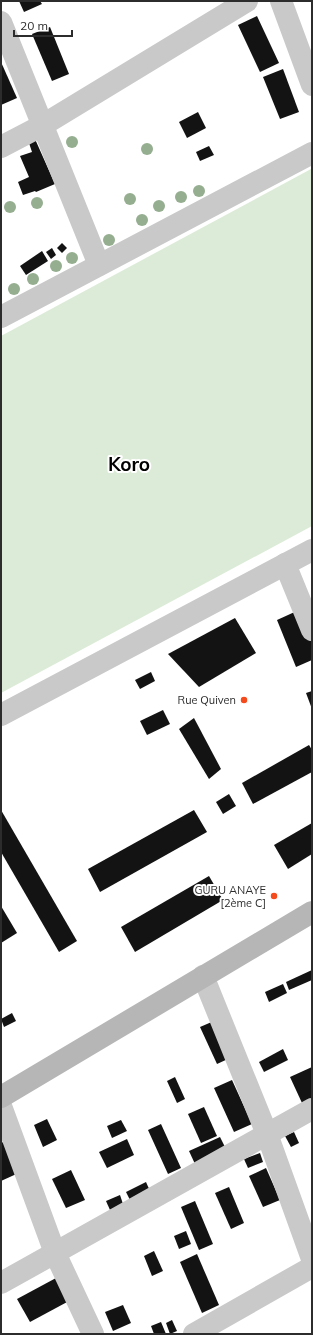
<svg xmlns="http://www.w3.org/2000/svg" width="313" height="1335" font-family="Mulish,sans-serif">
<style>
.green{fill:#dcebd7}
.building{fill:#131313}
.lines{fill:none;stroke-linecap:round;stroke-linejoin:round}
.street{stroke:#c9c9c9;stroke-width:22}
.secondary{stroke:#b6b6b6;stroke-width:22}
.tree{fill:#95ae90}
.poi-dot{fill:#f54b1c;stroke:#fff;stroke-width:1.5}
.labels{text-anchor:middle;stroke-width:4;stroke-linejoin:round;paint-order:stroke}
.poi-label{font-size:11px;fill:#2c2c2c;stroke:#fff;text-anchor:end}
.town-label{font-size:19px;font-weight:bold;fill:#000;stroke:#fff}
</style>
<rect width="100%" height="100%" fill="#fff"/>
<polygon class="green" points="311,169 312,526 1,693 1,336"/>
<g class="building">
<polygon points="19,1 40,1 42,4 24,12"/>
<polygon points="257,16 279,63 260,72 238,25"/>
<polygon points="50,27 69,74 52,81 32,34"/>
<polygon points="1,62 17,98 1,105"/>
<polygon points="283,69 299,112 280,119 263,77"/>
<polygon points="198,112 206,128 187,138 179,122"/>
<polygon points="35,139 55,184 36,192 35,191 23,195 18,182 29,177 20,156 32,152 29,143"/>
<polygon points="209,146 214,155 200,161 196,152"/>
<polygon points="62,243 67,248 62,253 57,248"/>
<polygon points="52,248 56,255 51,259 46,252"/>
<polygon points="42,251 48,261 26,275 20,266"/>
<polygon points="299,610 312,640 312,660 296,667 277,620"/>
<polygon points="235,618 256,653 199,687 168,654"/>
<polygon points="151,672 155,681 140,689 135,680"/>
<polygon points="312,691 312,709 306,693"/>
<polygon points="163,710 170,724 147,735 140,721"/>
<polygon points="194,718 221,769 209,779 179,729"/>
<polygon points="309,745 312,750 312,772 253,804 242,783"/>
<polygon points="229,794 236,806 223,814 216,802"/>
<polygon points="1,810 77,941 59,952 1,852"/>
<polygon points="194,810 207,832 100,892 88,869"/>
<polygon points="312,823 312,854 288,869 274,845"/>
<polygon points="209,876 223,900 135,952 121,927"/>
<polygon points="1,906 17,933 1,943"/>
<polygon points="312,970 312,980 289,990 286,982"/>
<polygon points="283,984 287,993 269,1002 265,992"/>
<polygon points="12,1013 16,1021 4,1027 1,1019"/>
<polygon points="214,1021 230,1058 217,1064 200,1027"/>
<polygon points="283,1049 288,1060 264,1072 259,1062"/>
<polygon points="312,1067 312,1099 302,1103 290,1077"/>
<polygon points="175,1077 185,1099 177,1103 167,1081"/>
<polygon points="232,1080 252,1124 234,1132 214,1088"/>
<polygon points="204,1107 217,1136 201,1143 188,1114"/>
<polygon points="47,1119 57,1140 43,1147 34,1125"/>
<polygon points="121,1120 127,1131 112,1138 107,1126"/>
<polygon points="161,1124 181,1168 168,1174 148,1130"/>
<polygon points="294,1132 299,1143 291,1147 285,1136"/>
<polygon points="220,1137 226,1149 195,1164 189,1151"/>
<polygon points="9,1139 23,1171 1,1181 1,1143"/>
<polygon points="127,1139 134,1155 107,1168 99,1152"/>
<polygon points="260,1153 263,1162 248,1168 244,1159"/>
<polygon points="266,1168 280,1200 263,1207 249,1176"/>
<polygon points="71,1170 85,1200 66,1208 52,1179"/>
<polygon points="146,1182 150,1191 130,1200 126,1192"/>
<polygon points="229,1187 244,1223 231,1229 215,1193"/>
<polygon points="120,1195 123,1204 110,1210 106,1201"/>
<polygon points="195,1201 213,1244 199,1250 181,1207"/>
<polygon points="186,1231 191,1244 179,1249 174,1236"/>
<polygon points="154,1251 163,1271 152,1276 144,1256"/>
<polygon points="197,1254 219,1305 202,1313 180,1262"/>
<polygon points="56,1278 69,1301 30,1322 17,1299"/>
<polygon points="123,1305 131,1323 113,1331 105,1312"/>
<polygon points="172,1320 177,1331 170,1334 166,1323"/>
<polygon points="161,1322 166,1334 154,1334 151,1326"/>
</g>
<g class="lines">
<g class="street">
<polyline points="281,1 312,85"/>
<polyline points="1,22 99,265"/>
<polyline points="1,147 43,125 247,1"/>
<polyline points="1,317 312,153"/>
<polyline points="285,564 312,630"/>
<polyline points="1,715 312,550"/>
<polyline points="203,976 267,1134 312,1259"/>
<polyline points="1,1106 55,1253 93,1334"/>
<polyline points="1,1283 312,1109"/>
<polyline points="194,1334 312,1267"/>
</g>
<polyline class="secondary" points="1,1097 312,912"/>
</g>
<g class="tree">
<circle cx="72" cy="142" r="6"/>
<circle cx="147" cy="149" r="6"/>
<circle cx="199" cy="191" r="6"/>
<circle cx="181" cy="197" r="6"/>
<circle cx="130" cy="199" r="6"/>
<circle cx="37" cy="203" r="6"/>
<circle cx="159" cy="206" r="6"/>
<circle cx="10" cy="207" r="6"/>
<circle cx="142" cy="220" r="6"/>
<circle cx="109" cy="240" r="6"/>
<circle cx="72" cy="258" r="6"/>
<circle cx="56" cy="266" r="6"/>
<circle cx="33" cy="279" r="6"/>
<circle cx="14" cy="289" r="6"/>
</g>
<g class="poi-dot">
<circle cx="244" cy="700" r="4"/>
<circle cx="274" cy="896" r="4"/>
</g>
<g class="labels">
<g class="poi-label">
<text x="236" y="704">Rue Quiven</text>
<text x="266" y="894">GURU ANAYE<tspan x="266" dy="13">[2ème C]</tspan></text>
</g>
<g class="town-label">
<text x="129" y="471">Koro</text>
</g>
</g>
<rect width="313" height="1335" fill="none" stroke="#2c2c2c" stroke-width="4"/>
<path d="M14 30v6h58v-6" fill="none" stroke="#2c2c2c" stroke-width="2"/>
<text x="20" y="30" font-size="12" fill="#2c2c2c" stroke="#ffffff" stroke-width="3" paint-order="stroke">20 m</text>
</svg>
